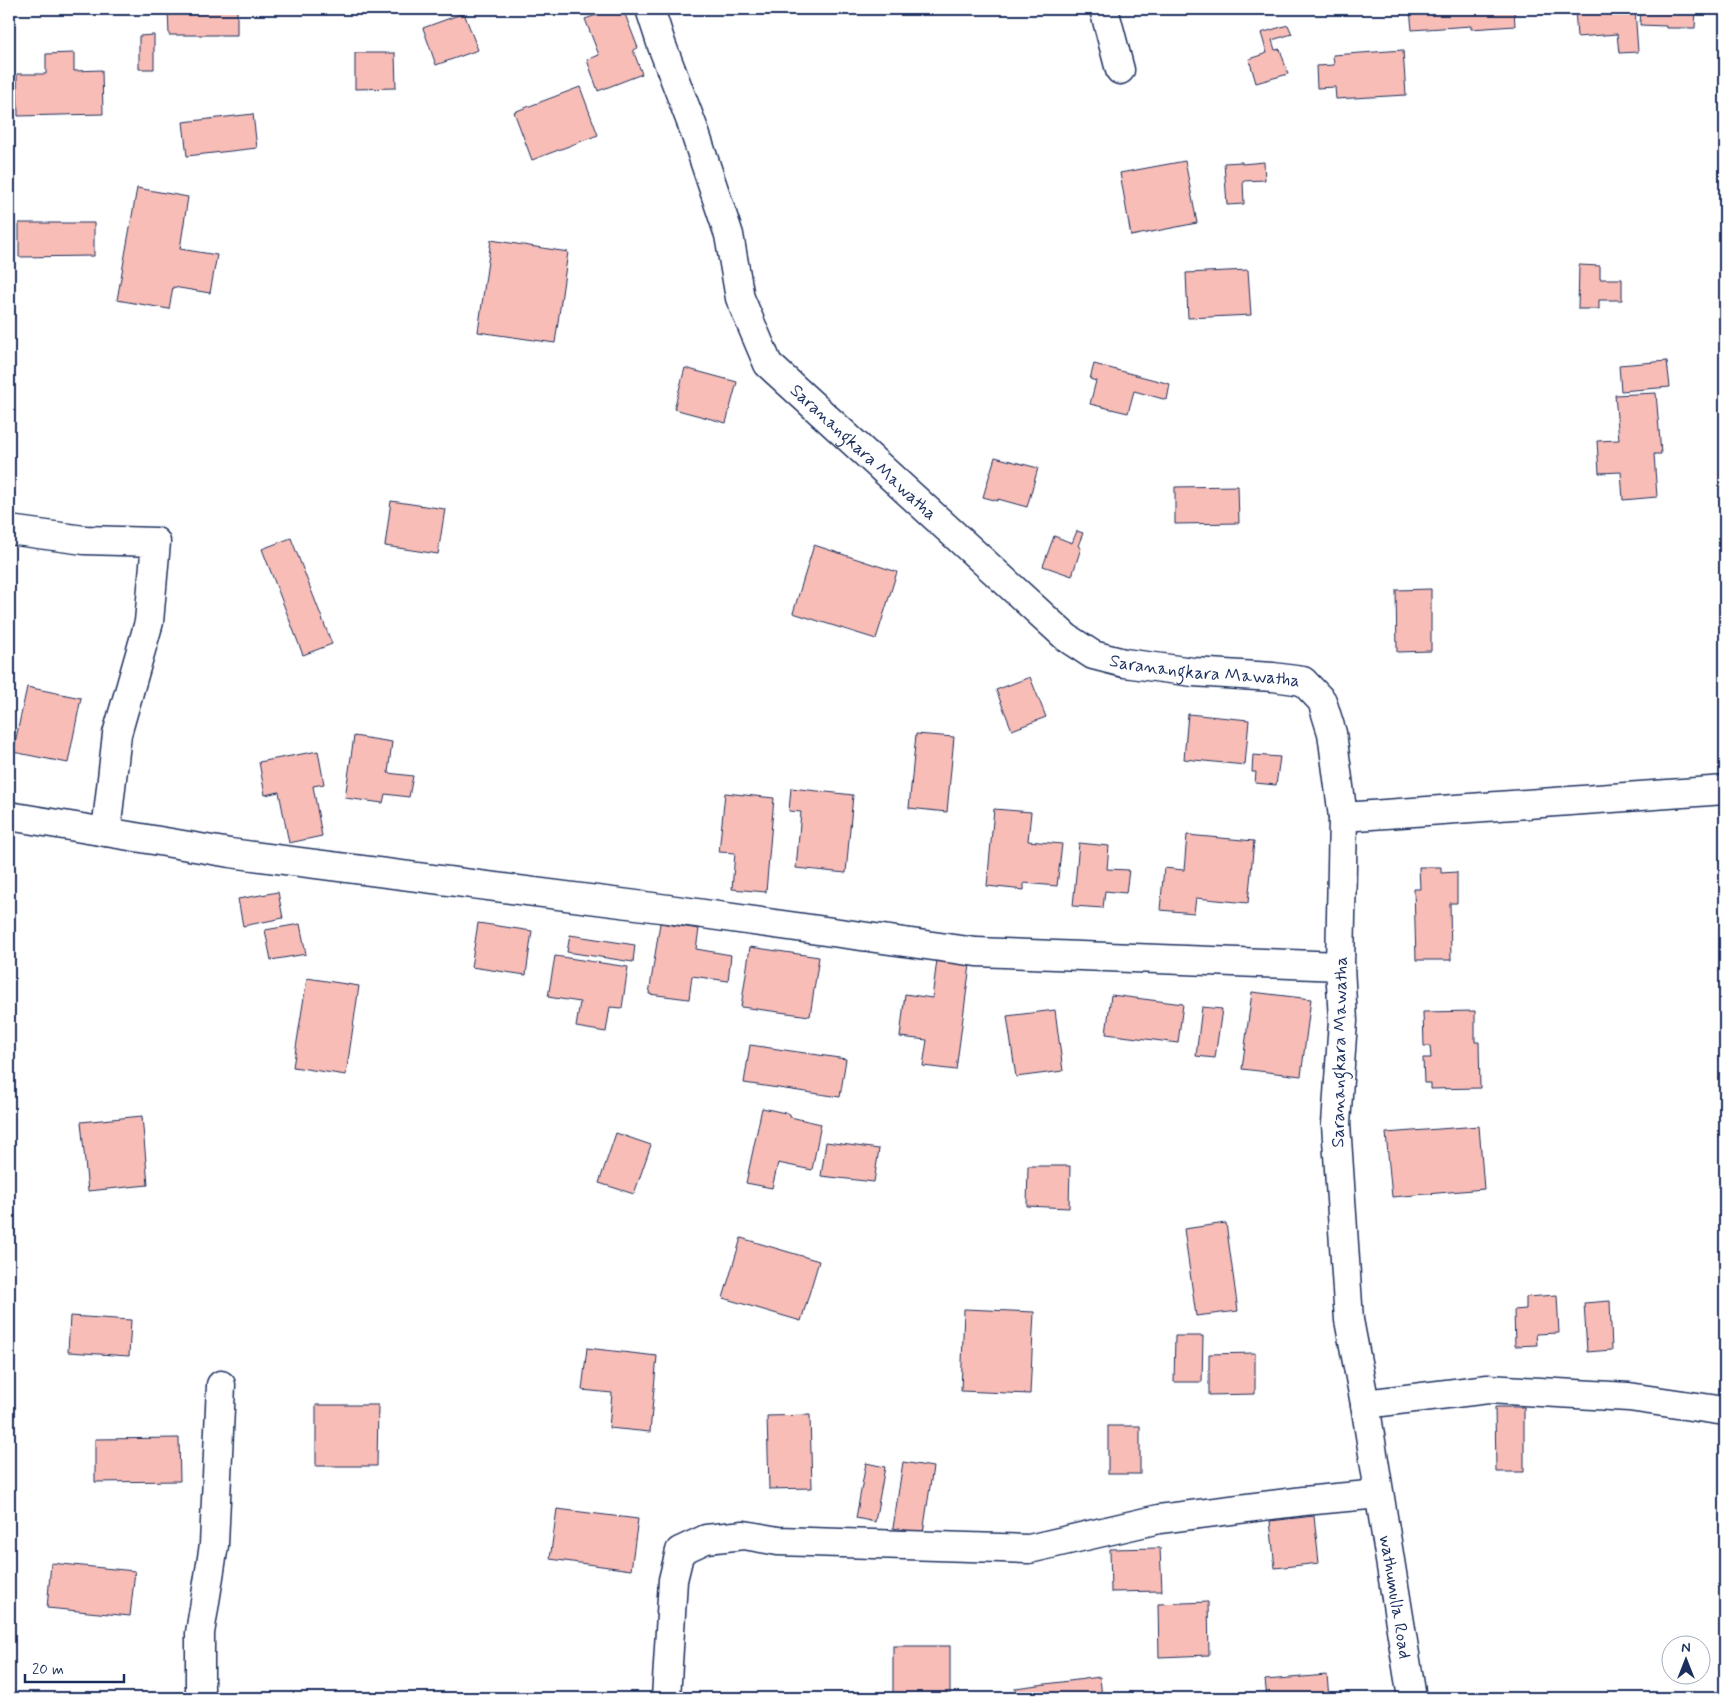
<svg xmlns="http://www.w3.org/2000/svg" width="1734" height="1707" font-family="Mynerve,sans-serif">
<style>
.building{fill:#f8bdb6;stroke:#1b2f5e}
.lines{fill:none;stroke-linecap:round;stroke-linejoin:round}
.minor-casing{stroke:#1b2f5e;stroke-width:31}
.minor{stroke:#fff;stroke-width:28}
.labels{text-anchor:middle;stroke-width:4.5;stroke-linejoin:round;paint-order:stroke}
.street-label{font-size:18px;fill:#1b2f5e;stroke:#fff}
</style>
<rect width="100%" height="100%" fill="#fff"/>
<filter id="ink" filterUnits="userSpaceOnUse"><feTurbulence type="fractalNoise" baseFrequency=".02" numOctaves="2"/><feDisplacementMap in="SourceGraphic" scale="10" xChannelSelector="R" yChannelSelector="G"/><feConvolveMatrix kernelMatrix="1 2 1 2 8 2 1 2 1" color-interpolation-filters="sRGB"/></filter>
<g filter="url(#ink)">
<g class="building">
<polygon points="168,9 237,9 237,35 169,35"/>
<polygon points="613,9 623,9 638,48 633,50 642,74 598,91 587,60 599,55 585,19"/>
<polygon points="856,9 891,9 857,13"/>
<polygon points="1410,9 1514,9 1515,26 1471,29 1471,26 1412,30"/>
<polygon points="1575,9 1635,9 1638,52 1619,53 1617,34 1577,37"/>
<polygon points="1641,9 1696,9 1695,28 1666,28 1666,26 1640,25"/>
<polygon points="464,13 478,50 436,65 423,28"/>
<polygon points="1288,25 1292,34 1272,40 1275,50 1280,49 1288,74 1256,83 1249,59 1267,53 1261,33"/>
<polygon points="154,35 154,69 139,69 139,36"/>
<polygon points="1403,50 1406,95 1336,99 1335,87 1317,88 1316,66 1334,65 1333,55"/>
<polygon points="74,53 74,71 102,70 103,114 18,116 17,74 46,74 46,54"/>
<polygon points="355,53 395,53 396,88 355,89"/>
<polygon points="580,87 598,135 532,160 514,112"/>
<polygon points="253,114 257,148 187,156 183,122"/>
<polygon points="1185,161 1197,223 1131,236 1120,173"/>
<polygon points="1242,162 1242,164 1264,162 1265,180 1243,181 1244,204 1227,205 1224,163"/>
<polygon points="137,188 188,197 180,249 217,255 210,293 173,287 169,309 117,300"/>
<polygon points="19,223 94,223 94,256 19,257"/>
<polygon points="491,240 568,252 555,343 478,332"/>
<polygon points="1579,265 1600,266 1600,279 1622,279 1622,300 1599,300 1599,309 1578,309"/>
<polygon points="1248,270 1251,315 1188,318 1186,273"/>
<polygon points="1667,361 1670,387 1621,391 1619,365"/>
<polygon points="1094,364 1170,384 1167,400 1134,391 1128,413 1090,404 1096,381 1090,379"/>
<polygon points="685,368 737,382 726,423 674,409"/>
<polygon points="1656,393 1661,454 1654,454 1657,497 1623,500 1621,472 1599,473 1597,441 1619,440 1615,395"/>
<polygon points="995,457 1038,468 1027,507 998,499 998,501 983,497"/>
<polygon points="1238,486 1239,523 1175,524 1175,487"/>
<polygon points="391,501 445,509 438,554 385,546"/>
<polygon points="1077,531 1083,533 1078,546 1081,548 1072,576 1043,566 1054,536 1072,543"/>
<polygon points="291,538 332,644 303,655 262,549"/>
<polygon points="814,545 897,572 876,639 793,613"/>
<polygon points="1431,589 1431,651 1397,652 1396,590"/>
<polygon points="1030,677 1046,717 1012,730 996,690"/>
<polygon points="27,687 81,698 68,763 13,752"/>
<polygon points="1188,714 1249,720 1245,765 1184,759"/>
<polygon points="916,734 954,737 947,812 909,808"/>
<polygon points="354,736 392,742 388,773 413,776 409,797 385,794 383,803 345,798"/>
<polygon points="318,751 324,784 313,786 322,836 289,843 279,792 265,795 259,762"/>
<polygon points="1253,755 1280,757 1276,785 1255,783 1256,772 1252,772"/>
<polygon points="791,788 853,795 846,873 796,868 801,812 789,811"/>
<polygon points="725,793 774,798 766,892 732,889 735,853 719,852"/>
<polygon points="994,809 1031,812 1028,841 1062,844 1057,886 1024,883 1024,890 987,886"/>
<polygon points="1187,835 1254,841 1248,903 1196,898 1194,913 1160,910 1164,868 1184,870"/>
<polygon points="1079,843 1109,846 1107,869 1129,870 1126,893 1105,891 1103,908 1073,906"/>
<polygon points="1419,867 1441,867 1441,873 1457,872 1457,903 1450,903 1451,960 1416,960 1414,889 1420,889"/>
<polygon points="278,892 283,918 243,926 238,899"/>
<polygon points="478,923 532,931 526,975 471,967"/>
<polygon points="660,923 699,929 696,949 731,955 728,981 692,976 689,999 649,994"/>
<polygon points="300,924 306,954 271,960 265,930"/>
<polygon points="570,935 635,945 633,962 567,952"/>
<polygon points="750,947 819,957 810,1016 741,1007"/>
<polygon points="555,956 628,967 622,1008 610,1007 606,1032 576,1027 580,1002 548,997"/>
<polygon points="937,960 970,965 956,1070 923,1066 927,1040 900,1037 905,994 932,998"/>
<polygon points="307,978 359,986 346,1075 293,1067"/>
<polygon points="1252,992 1311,999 1301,1076 1242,1069"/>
<polygon points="1111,995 1183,1004 1178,1043 1106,1034"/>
<polygon points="1202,1007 1222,1009 1215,1058 1196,1056"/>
<polygon points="1055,1010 1063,1071 1016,1077 1007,1016"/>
<polygon points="1475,1011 1475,1042 1479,1042 1480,1088 1431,1089 1431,1083 1424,1083 1423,1058 1431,1058 1430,1046 1424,1046 1423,1012"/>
<polygon points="750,1045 846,1059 840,1097 744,1083"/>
<polygon points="762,1108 790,1114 790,1117 821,1124 812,1170 778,1163 772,1188 746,1183"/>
<polygon points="142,1116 148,1185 88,1191 81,1122"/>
<polygon points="1479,1126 1484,1189 1392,1197 1386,1133"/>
<polygon points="616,1133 651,1145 634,1194 599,1183"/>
<polygon points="826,1142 879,1149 874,1182 821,1176"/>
<polygon points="1028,1166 1070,1166 1069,1208 1027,1206"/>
<polygon points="1226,1223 1238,1311 1196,1316 1184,1229"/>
<polygon points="741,1238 819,1261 801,1321 723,1298"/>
<polygon points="1557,1295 1559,1333 1536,1334 1537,1345 1515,1346 1514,1310 1526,1309 1526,1297"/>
<polygon points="1610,1301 1612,1350 1587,1352 1584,1303"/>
<polygon points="964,1309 1034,1312 1030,1394 961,1391"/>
<polygon points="70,1316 131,1320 129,1356 68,1352"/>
<polygon points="1175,1336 1203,1336 1202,1382 1174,1382"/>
<polygon points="587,1348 657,1356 650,1432 609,1428 612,1393 582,1390"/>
<polygon points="1255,1353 1255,1394 1209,1395 1209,1354"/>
<polygon points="316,1405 378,1405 377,1466 316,1466"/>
<polygon points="1495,1407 1524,1407 1524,1472 1496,1472"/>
<polygon points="810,1415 812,1488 769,1489 767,1416"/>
<rect x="1108" y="1426" width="32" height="48"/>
<polygon points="179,1438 180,1481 95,1482 95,1439"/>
<polygon points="903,1462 933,1467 923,1533 893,1528"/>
<polygon points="866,1463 885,1467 875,1522 856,1518"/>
<polygon points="557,1509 638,1519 631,1570 550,1559"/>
<polygon points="1314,1516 1319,1563 1275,1568 1270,1521"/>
<polygon points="1160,1548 1162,1591 1111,1592 1110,1549"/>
<polygon points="51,1563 135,1571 130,1616 47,1608"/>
<polygon points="1208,1602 1209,1655 1159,1657 1158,1604"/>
<rect x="893" y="1646" width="57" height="52"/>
<polygon points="1327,1675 1329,1698 1267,1698 1265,1680"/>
<polygon points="1100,1677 1102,1698 1017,1698 1015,1688"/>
</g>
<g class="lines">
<g class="minor-casing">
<g id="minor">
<path id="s1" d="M 650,9 L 662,46 L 693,127 L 729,235 L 740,298 L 768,364 L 1067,638 L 1093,655 L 1124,663 L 1193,672 L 1273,677 L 1303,681 L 1322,701 L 1332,733 L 1343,817 L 1340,966 L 1343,1021 L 1336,1124 L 1349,1320 L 1365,1404 L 1412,1698"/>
<polyline points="1104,9 1120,70"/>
<polyline points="9,530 84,540 156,542 149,622 117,734 106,832 230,853 668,909 976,952 1340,966"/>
<polyline points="9,816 106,832"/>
<polyline points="1343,817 1725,790"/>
<polyline points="1365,1404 1488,1389 1629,1397 1725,1411"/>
<polyline points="200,1698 200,1633 214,1545 221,1385"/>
<polyline points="666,1698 673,1580 680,1551 706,1539 744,1535 778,1541 1029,1549 1159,1519 1304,1501 1379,1494"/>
</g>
</g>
<use href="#minor" class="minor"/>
</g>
</g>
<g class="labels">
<g class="street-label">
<text dy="6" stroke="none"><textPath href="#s1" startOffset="505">Saranangkara Mawatha</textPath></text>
<text dy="6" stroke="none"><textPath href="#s1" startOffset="925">Saranangkara Mawatha</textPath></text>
<text transform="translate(1339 1052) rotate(-89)" y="6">Saranangkara Mawatha</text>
<text dy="6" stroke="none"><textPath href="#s1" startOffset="1954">wathumulla Road</textPath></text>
</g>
</g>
<rect width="1734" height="1707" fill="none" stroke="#fff" stroke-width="30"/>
<rect x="15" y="15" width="1704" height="1677" fill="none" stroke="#1b2f5e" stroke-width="2" filter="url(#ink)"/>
<g transform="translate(1686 1660)"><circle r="24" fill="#ffffff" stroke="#a4acbf"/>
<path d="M0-4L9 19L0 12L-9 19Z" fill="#1b2f5e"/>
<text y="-8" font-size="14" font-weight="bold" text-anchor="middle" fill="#1b2f5e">N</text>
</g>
<path d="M25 1674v8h99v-8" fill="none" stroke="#1b2f5e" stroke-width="2.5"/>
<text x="32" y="1674" font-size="15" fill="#1b2f5e" stroke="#ffffff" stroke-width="4" paint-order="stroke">20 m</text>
</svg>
